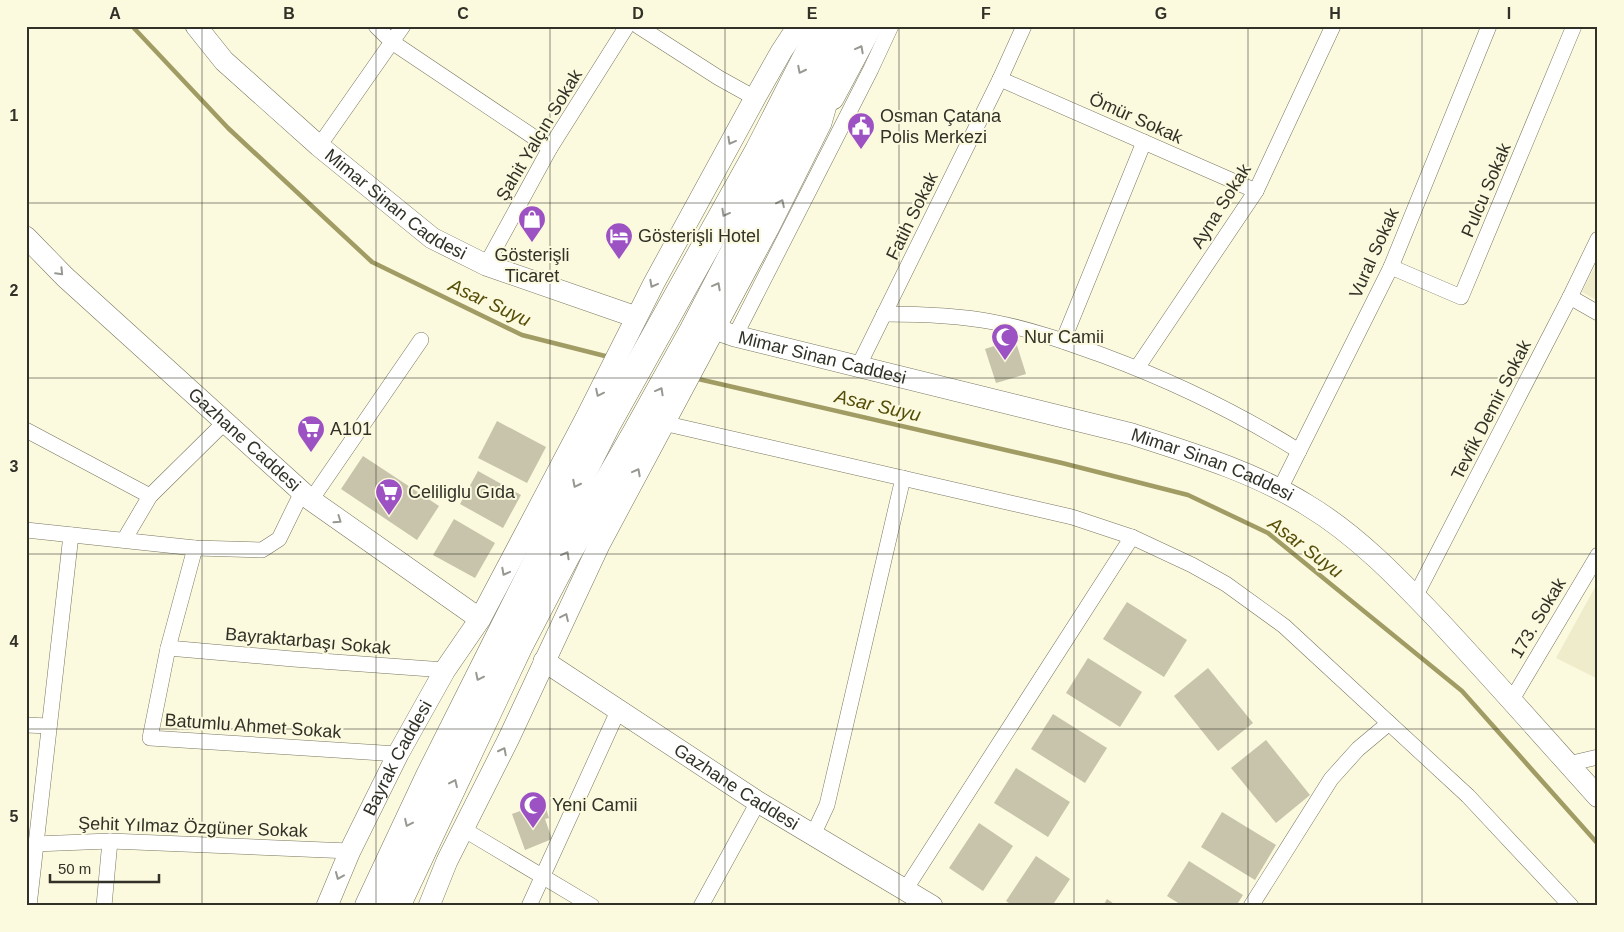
<svg xmlns="http://www.w3.org/2000/svg" width="1624" height="932" font-family="Arial,sans-serif">
<style>
.built{fill:#efeccb}
.lines{fill:none;stroke-linecap:round;stroke-linejoin:round}
.stream{stroke:#a19b64;stroke-width:4.5}
.building{fill:#c7c4ab}
.street-casing{stroke:#79765f;stroke-width:16}
.secondary-casing{stroke:#79765f;stroke-width:22}
.highway-casing{stroke:#79765f;stroke-width:29}
.street{stroke:#fff;stroke-width:15}
.secondary{stroke:#fff;stroke-width:21}
.highway{stroke:#fff;stroke-width:28}
.oneway{stroke:#989893}
.grid{fill:none;stroke:#323127;stroke-width:1;stroke-opacity:0.55}
.labels{text-anchor:middle;stroke-width:4;stroke-linejoin:round;paint-order:stroke}
.poi-label{font-size:18px;fill:#323127;stroke:#fbf9de;text-anchor:start}
.street-label{font-size:18px;fill:#323127;stroke:#fbf9de}
.water-label{font-size:19px;font-style:italic;fill:#564e08;stroke:#fbf9de}
.neatline{fill:none;stroke:#323127;stroke-width:2}
.grid-label{font-size:16px;text-anchor:middle;font-weight:bold;fill:#323127}
</style>
<rect width="100%" height="100%" fill="#fbf9de"/>
<g class="built">
<polygon points="1598,260 1598,301 1582,292"/>
<polygon points="1598,582 1598,679 1556,658"/>
</g>
<g class="lines">
<g class="stream">
<polyline points="132,26 228,128 372,262 522,335 609,357"/>
<polyline points="694,378 1062,463 1188,495 1268,533 1462,691 1598,844"/>
</g>
</g>
<g class="building">
<polygon points="1015,339 1026,374 996,383 985,349"/>
<polygon points="497,421 546,447 527,483 478,458"/>
<polygon points="363,456 439,506 417,540 341,489"/>
<polygon points="478,471 521,495 503,528 460,504"/>
<polygon points="454,519 495,543 475,578 433,555"/>
<polygon points="1127,602 1187,640 1164,677 1103,639"/>
<polygon points="1088,658 1142,692 1120,727 1066,693"/>
<polygon points="1208,668 1253,723 1218,751 1174,696"/>
<polygon points="1053,714 1107,748 1085,783 1031,749"/>
<polygon points="1266,740 1310,795 1276,823 1231,768"/>
<polygon points="1016,768 1070,802 1048,837 994,803"/>
<polygon points="544,802 549,818 545,819 552,839 525,850 512,814"/>
<polygon points="1222,812 1276,845 1255,880 1201,847"/>
<polygon points="979,823 1013,846 983,891 949,868"/>
<polygon points="1036,856 1070,879 1052,906 1013,906 1006,901"/>
<polygon points="1189,861 1243,895 1236,906 1183,906 1167,896"/>
<polygon points="1107,899 1117,906 1103,906"/>
</g>
<g class="lines">
<g class="street-casing">
<g id="street">
<polyline points="376,26 392,42 550,148"/>
<polyline points="638,26 719,78 755,98"/>
<polyline points="1000,79 1256,191"/>
<polyline points="319,146 403,26"/>
<polyline points="486,265 550,148 627,26"/>
<polyline points="1391,267 1461,297 1574,26"/>
<polyline points="1570,297 1598,313"/>
<path d="M 884,314 C 921,314 957,315 993,322 C 1030,329 1066,342 1102,355 C 1172,381 1235,411 1299,451"/>
<polyline points="735,336 871,69 891,26"/>
<polyline points="1063,341 1144,142"/>
<polyline points="858,367 1000,79 1024,26"/>
<polyline points="1137,368 1256,191 1333,26"/>
<polyline points="663,423 1072,517 1132,537 1192,565 1226,584 1284,626 1468,796 1571,906"/>
<polyline points="26,430 150,496"/>
<polyline points="1280,489 1391,267 1489,26"/>
<polyline points="311,500 421,340"/>
<polyline points="26,530 195,548 262,550 279,539 302,492"/>
<polyline points="124,540 150,496 225,422"/>
<polyline points="195,548 168,648 150,738 398,754"/>
<polyline points="1415,597 1570,297 1598,239"/>
<polyline points="168,648 293,659 445,670"/>
<polyline points="1511,701 1598,555"/>
<polyline points="26,725 49,726"/>
<polyline points="1568,764 1598,757"/>
<polyline points="463,829 592,906"/>
<polyline points="813,835 827,805 903,478"/>
<polyline points="35,844 110,841 350,851"/>
<polyline points="905,890 1132,537"/>
<polyline points="29,906 71,535"/>
<polyline points="104,906 110,841"/>
<polyline points="529,906 618,711"/>
<polyline points="701,906 758,802"/>
<polyline points="1251,906 1331,779 1358,749 1389,723"/>
</g>
</g>
<g class="secondary-casing">
<g id="secondary">
<path id="s1" d="M 196,26 L 224,61 L 319,146 L 432,238 L 486,265 L 636,317"/>
<polyline points="833,99 872,26"/>
<path id="s2" d="M 26,237 L 65,277 L 311,500 L 480,619"/>
<path id="s3" d="M 715,329 L 735,336 L 1132,434 C 1191,453 1254,472 1307,505 C 1357,535 1398,578 1438,620 C 1492,678 1545,738 1598,797"/>
<path id="s4" d="M 544,661 L 758,802 L 932,906"/>
<path id="s5" d="M 327,906 L 350,851 L 398,754 L 445,670 L 480,619 L 585,420 L 654,283 L 755,98 L 781,52 L 798,26"/>
<polyline points="429,906 447,861 508,740 599,545 769,227 821,123 833,81"/>
</g>
</g>
<g class="highway-casing">
<g id="highway">
<polyline points="369,906 430,776 606,425 759,151 823,26"/>
<polyline points="396,906 519,645 566,555 636,434 694,330 852,26"/>
</g>
</g>
<use href="#street" class="street"/>
<use href="#secondary" class="secondary"/>
<use href="#highway" class="highway"/>
</g>
<defs><path id="oneway-chevron" d="M-2-3.5L2.5 0L-2 3.5" fill="none" stroke-width="1.6" stroke-linecap="round" stroke-linejoin="round" transform="scale(1.25)"/></defs>
<g class="oneway">
<use href="#oneway-chevron" transform="translate(860 49) rotate(-62)"/>
<use href="#oneway-chevron" transform="translate(801 70) rotate(117)"/>
<use href="#oneway-chevron" transform="translate(731 141) rotate(119)"/>
<use href="#oneway-chevron" transform="translate(781 203) rotate(-64)"/>
<use href="#oneway-chevron" transform="translate(725 213) rotate(119)"/>
<use href="#oneway-chevron" transform="translate(60 272) rotate(46)"/>
<use href="#oneway-chevron" transform="translate(653 284) rotate(118)"/>
<use href="#oneway-chevron" transform="translate(717 286) rotate(-62)"/>
<use href="#oneway-chevron" transform="translate(660 391) rotate(-61)"/>
<use href="#oneway-chevron" transform="translate(599 393) rotate(116)"/>
<use href="#oneway-chevron" transform="translate(637 472) rotate(-62)"/>
<use href="#oneway-chevron" transform="translate(576 484) rotate(117)"/>
<use href="#oneway-chevron" transform="translate(338 520) rotate(35)"/>
<use href="#oneway-chevron" transform="translate(566 555) rotate(-61)"/>
<use href="#oneway-chevron" transform="translate(505 572) rotate(118)"/>
<use href="#oneway-chevron" transform="translate(565 617) rotate(-65)"/>
<use href="#oneway-chevron" transform="translate(479 677) rotate(116)"/>
<use href="#oneway-chevron" transform="translate(503 751) rotate(-63)"/>
<use href="#oneway-chevron" transform="translate(454 783) rotate(-65)"/>
<use href="#oneway-chevron" transform="translate(408 823) rotate(115)"/>
<use href="#oneway-chevron" transform="translate(339 876) rotate(113)"/>
</g>
<path class="grid" d="M 202,26 L 202,906M 376,26 L 376,906M 550,26 L 550,906M 725,26 L 725,906M 899,26 L 899,906M 1074,26 L 1074,906M 1248,26 L 1248,906M 1422,26 L 1422,906M 26,203 L 1598,203M 26,378 L 1598,378M 26,554 L 1598,554M 26,729 L 1598,729"/>
<defs>
<g id="civic-pin" transform="scale(1.4375)"><path d="M0 17L-7.5 6A9.5 9.5 0 1 1 7.5 6Z" fill="#9d52c4" stroke="#fbf9de"/><path d="M-.6-6.5H3V-4.5H.6V-3L4-1V1h2V6H-6V1h2V-1L-.6-3ZM-1.2 2.5V6h2.4V2.5Z" fill="#fff"/></g>
<g id="shop-pin" transform="scale(1.4375)"><path d="M0 17L-7.5 6A9.5 9.5 0 1 1 7.5 6Z" fill="#9d52c4" stroke="#fbf9de"/><path d="M-5-2.5h2.3a2.7 3.5 0 0 1 5.4 0H5L5.5 6h-11ZM-1.5-2.5h3a1.5 2.3 0 0 0-3 0Z" fill="#fff"/></g>
<g id="hotel-pin" transform="scale(1.4375)"><path d="M0 17L-7.5 6A9.5 9.5 0 1 1 7.5 6Z" fill="#9d52c4" stroke="#fbf9de"/><path d="M-6-4.5h1.5V1H6V5H4.5V3h-9V5H-6ZM-4 0a1.8 1.8 0 1 1 3.6 0ZM.5 0V-2.5h3Q6-2.5 6 0Z" fill="#fff"/></g>
<g id="mosque-pin" transform="scale(1.4375)"><path d="M0 17L-7.5 6A9.5 9.5 0 1 1 7.5 6Z" fill="#9d52c4" stroke="#fbf9de"/><path d="M3.5-4.9A6 6 0 1 0 3.5 4.9A5 5 0 1 1 3.5-4.9Z" fill="#fff"/></g>
<g id="supermarket-pin" transform="scale(1.4375)"><path d="M0 17L-7.5 6A9.5 9.5 0 1 1 7.5 6Z" fill="#9d52c4" stroke="#fbf9de"/><path d="M-6-5.5h2.5l.6 2H6L4.5 2H-2.5L-4.4-4H-6ZM-1.5 3.2a1.3 1.3 0 1 0 .1 0ZM3 3.2a1.3 1.3 0 1 0 .1 0Z" fill="#fff"/></g>
</defs>
<g fill-rule="evenodd">
<use href="#civic-pin" x="861" y="126"/>
<use href="#shop-pin" x="532" y="219"/>
<use href="#hotel-pin" x="619" y="236"/>
<use href="#mosque-pin" x="1005" y="337"/>
<use href="#supermarket-pin" x="311" y="429"/>
<use href="#supermarket-pin" x="389" y="492"/>
<use href="#mosque-pin" x="533" y="805"/>
</g>
<g class="labels">
<g class="poi-label">
<text x="880" y="122">Osman Çatana<tspan x="880" dy="21">Polis Merkezi</tspan></text>
<text x="638" y="242">Gösterişli Hotel</text>
<text x="532" y="261" text-anchor="middle">Gösterişli<tspan x="532" dy="21">Ticaret</tspan></text>
<text x="1024" y="343">Nur Camii</text>
<text x="330" y="435">A101</text>
<text x="408" y="498">Celiliglu Gıda</text>
<text x="552" y="811">Yeni Camii</text>
</g>
<g class="street-label">
<text transform="translate(1136 118) rotate(24)" y="6">Ömür Sokak</text>
<text transform="translate(539 135) rotate(-59)" y="6">Şahit Yalçın Sokak</text>
<text transform="translate(1486 190) rotate(-67)" y="6">Pulcu Sokak</text>
<text dy="6" stroke="none"><textPath href="#s1" startOffset="269">Mimar Sinan Caddesi</textPath></text>
<text transform="translate(1221 206) rotate(-58)" y="6">Ayna Sokak</text>
<text transform="translate(912 216) rotate(-64)" y="6">Fatih Sokak</text>
<text transform="translate(1374 253) rotate(-66)" y="6">Vural Sokak</text>
<text dy="6" stroke="none"><textPath href="#s3" startOffset="111">Mimar Sinan Caddesi</textPath></text>
<text transform="translate(1491 410) rotate(-63)" y="6">Tevfik Demir Sokak</text>
<text dy="6" stroke="none"><textPath href="#s2" startOffset="298">Gazhane Caddesi</textPath></text>
<text dy="6" stroke="none"><textPath href="#s3" startOffset="516">Mimar Sinan Caddesi</textPath></text>
<text transform="translate(1538 618) rotate(-59)" y="6">173. Sokak</text>
<text transform="translate(308 641) rotate(5)" y="6">Bayraktarbaşı Sokak</text>
<text transform="translate(253 726) rotate(4)" y="6">Batumlu Ahmet Sokak</text>
<text dy="6" stroke="none"><textPath href="#s5" startOffset="164">Bayrak Caddesi</textPath></text>
<text dy="6" stroke="none"><textPath href="#s4" startOffset="230">Gazhane Caddesi</textPath></text>
<text transform="translate(193 827) rotate(2)" y="6">Şehit Yılmaz Özgüner Sokak</text>
</g>
<g class="water-label">
<text transform="translate(490 302) rotate(25)" y="7">Asar Suyu</text>
<text transform="translate(878 405) rotate(13)" y="7">Asar Suyu</text>
<text transform="translate(1306 547) rotate(37)" y="7">Asar Suyu</text>
</g>
</g>
<rect width="1624" height="932" fill="none" stroke="#fbf9de" stroke-width="55"/>
<path d="M50 874v8h109v-8" fill="none" stroke="#323127" stroke-width="2.5"/>
<text x="58" y="874" font-size="15" fill="#323127" stroke="#fbf9de" stroke-width="4" paint-order="stroke">50 m</text>
<rect x="28" y="28" width="1568" height="876" class="neatline"/>
<g class="grid-label">
<text x="115" y="19">A</text>
<text x="289" y="19">B</text>
<text x="463" y="19">C</text>
<text x="638" y="19">D</text>
<text x="812" y="19">E</text>
<text x="986" y="19">F</text>
<text x="1161" y="19">G</text>
<text x="1335" y="19">H</text>
<text x="1509" y="19">I</text>
<text x="14" y="121">1</text>
<text x="14" y="296">2</text>
<text x="14" y="472">3</text>
<text x="14" y="647">4</text>
<text x="14" y="822">5</text>
</g>
</svg>
